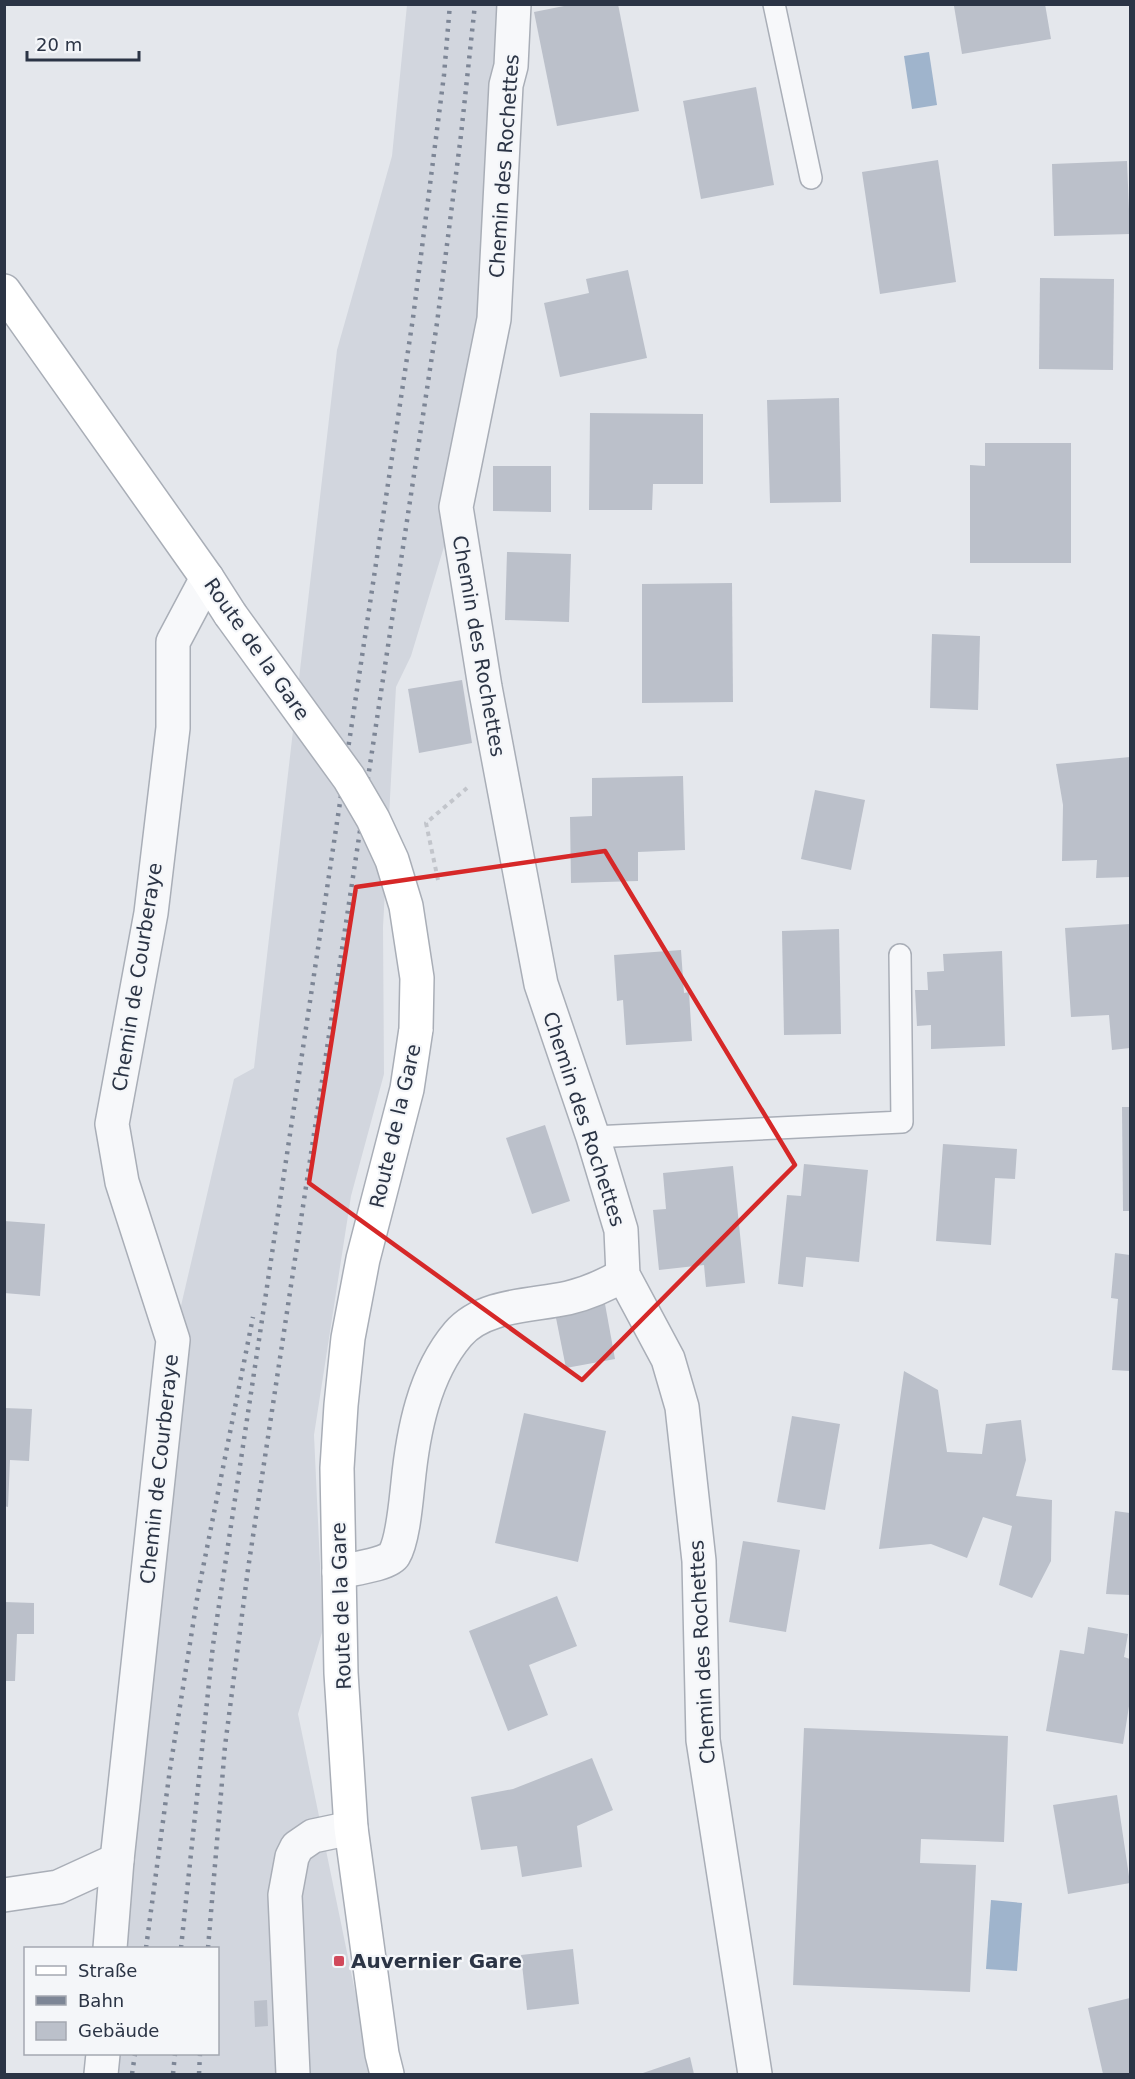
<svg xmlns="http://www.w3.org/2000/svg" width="1135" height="2079" font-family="'DejaVu Sans',sans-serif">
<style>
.built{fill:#d2d6de}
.water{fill:#9fb4cc}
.building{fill:#bbc0ca}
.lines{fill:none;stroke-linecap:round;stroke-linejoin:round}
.service-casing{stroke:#a9aeb7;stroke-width:24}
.minor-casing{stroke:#a9aeb7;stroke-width:36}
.secondary-casing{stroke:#a9aeb7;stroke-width:36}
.path{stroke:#c2c5cb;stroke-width:4;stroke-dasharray:4.5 4.5;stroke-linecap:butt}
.service{stroke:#f7f8fa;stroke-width:21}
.minor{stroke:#f7f8fa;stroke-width:33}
.secondary{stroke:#fff;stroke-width:33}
.rail{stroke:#7d8696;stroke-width:4.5;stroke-dasharray:3 6;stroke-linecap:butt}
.secondary-bridge-casing{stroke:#a9aeb7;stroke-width:36;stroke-linecap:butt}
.secondary-bridge{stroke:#fff;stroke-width:33}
.marked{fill:none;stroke:#d62828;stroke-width:4.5;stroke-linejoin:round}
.poi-dot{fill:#d1495b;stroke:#f4f6f9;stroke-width:2}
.labels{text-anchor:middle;stroke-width:4.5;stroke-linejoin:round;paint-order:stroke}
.street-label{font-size:20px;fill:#2b3445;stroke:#f4f6f9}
.poi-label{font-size:20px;font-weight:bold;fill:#2b3445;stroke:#f4f6f9;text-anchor:start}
</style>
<rect width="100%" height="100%" fill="#e4e7ec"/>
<polygon class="built" points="407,5 514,5 456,507 411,656 396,687 383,927 384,1074 351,1196 314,1435 323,1629 298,1714 372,2074 101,2074 103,2054 218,2054 218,1948 110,1948 173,1340 234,1079 254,1068 337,350 392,156"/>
<g class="water">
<polygon points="929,52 937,105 912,109 904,56"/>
<polygon points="991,1900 1022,1903 1017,1971 986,1969"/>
</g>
<g class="building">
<polygon points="574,4 618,4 639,111 557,126 534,12"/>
<polygon points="965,4 1045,4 1051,39 962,54 954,6"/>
<polygon points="756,87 774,185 701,199 683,101"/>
<polygon points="938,160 956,282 880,294 862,172"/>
<polygon points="1127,161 1130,234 1054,236 1052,164"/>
<polygon points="628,270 647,358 560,377 544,303 589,293 586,279"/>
<polygon points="1040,278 1114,279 1113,370 1039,369"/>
<polygon points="839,398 841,502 770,503 767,400"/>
<polygon points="590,413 703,414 703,484 653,484 652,510 589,510"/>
<polygon points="985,443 1071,443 1071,563 970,563 970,465 985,466"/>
<polygon points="493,466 551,466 551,512 493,511"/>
<polygon points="507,552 571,554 569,622 505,620"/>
<polygon points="732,583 733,702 642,703 642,584"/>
<polygon points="932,634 980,636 978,710 930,708"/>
<polygon points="462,680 472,743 419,753 408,689"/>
<polygon points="1130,757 1130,877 1096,878 1097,860 1062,861 1063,805 1056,764"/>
<polygon points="683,776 685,850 638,852 638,881 571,883 570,817 592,816 592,778"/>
<polygon points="815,790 865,800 851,870 801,859"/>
<polygon points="1130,924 1130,1048 1112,1050 1109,1015 1071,1017 1065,928"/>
<polygon points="839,929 841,1034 784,1035 782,931"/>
<polygon points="681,950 684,993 689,992 692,1041 626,1045 623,1000 617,1001 614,955"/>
<polygon points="1002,951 1005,1046 931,1049 931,1025 917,1026 915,990 928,990 927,972 944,971 943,954"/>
<polygon points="1122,1107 1130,1107 1130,1211 1123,1211"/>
<polygon points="545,1125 570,1201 532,1214 506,1138"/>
<polygon points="943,1144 1017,1149 1015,1179 995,1178 991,1245 936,1241"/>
<polygon points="804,1164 868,1170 859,1262 806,1257 803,1287 778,1284 787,1195 801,1196"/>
<polygon points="733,1166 745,1283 706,1287 704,1265 659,1270 653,1210 666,1209 663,1173"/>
<polygon points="4,1221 45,1224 40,1296 4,1293"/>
<polygon points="1115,1253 1130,1255 1130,1371 1112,1370 1118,1299 1111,1298"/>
<polygon points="605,1304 615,1359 566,1368 555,1313"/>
<polygon points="904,1371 938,1390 947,1452 982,1454 986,1424 1021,1420 1026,1460 1016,1496 1052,1500 1051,1561 1032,1598 999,1585 1012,1526 983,1517 967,1558 931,1544 879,1549"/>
<polygon points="4,1408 32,1409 29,1461 10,1460 8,1507 4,1506"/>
<polygon points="524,1413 606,1431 578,1562 495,1543"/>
<polygon points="792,1416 840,1424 825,1510 777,1502"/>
<polygon points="1115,1511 1130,1513 1130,1595 1106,1594"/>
<polygon points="743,1541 800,1550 786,1632 729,1622"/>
<polygon points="557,1596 577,1646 529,1665 548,1715 508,1731 469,1631"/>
<polygon points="4,1602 34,1603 34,1634 17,1634 15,1681 4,1681"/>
<polygon points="1088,1627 1128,1634 1124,1657 1130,1659 1130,1700 1123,1744 1046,1731 1060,1650 1084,1654"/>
<polygon points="804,1728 1008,1736 1004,1842 921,1839 920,1863 976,1865 970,1992 793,1985"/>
<polygon points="592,1758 613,1810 577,1826 582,1867 522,1877 517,1846 481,1850 471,1797 513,1789"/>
<polygon points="1117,1795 1130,1883 1068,1894 1053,1805"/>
<polygon points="573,1949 579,2004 527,2010 521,1955"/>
<polygon points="1130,1998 1130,2074 1103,2074 1088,2008"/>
<polygon points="267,2000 268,2026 255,2027 254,2001"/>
<polygon points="690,2057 694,2074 640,2074"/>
</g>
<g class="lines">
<g class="service-casing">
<g id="service">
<polyline points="774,4 811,178"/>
<polyline points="593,1137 902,1122 900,955"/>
</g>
</g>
<g class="minor-casing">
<g id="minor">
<polyline points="514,4 511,66 506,85 494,319 456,507 485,687 541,984 593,1137 621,1230 623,1275 668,1359 682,1407 699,1561 703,1740 755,2074"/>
<path d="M 339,1572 C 351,1569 389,1564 394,1555 C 403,1540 406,1501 408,1483 C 413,1432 424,1374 458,1334 C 484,1304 532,1306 568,1298 C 589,1293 605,1286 623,1275"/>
<polyline points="4,1895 58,1887 117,1860"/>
<polyline points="110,1948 117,1860 173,1340 122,1182 112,1124 151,913 173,728 173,642 207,578"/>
<polyline points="101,2074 103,2054"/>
<polyline points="293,2074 285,1895 292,1857 297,1847 313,1836 351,1828"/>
</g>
</g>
<g class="secondary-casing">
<g id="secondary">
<polyline points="4,291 207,578 230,614"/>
<polyline points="387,2074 382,2054 351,1828 341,1673 337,1468 341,1405 348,1338 363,1259 407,1089 416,1029"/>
</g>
</g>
<polyline class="path" points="438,880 426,823 467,788"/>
<use href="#service" class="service"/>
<use href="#minor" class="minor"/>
<use href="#secondary" class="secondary"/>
<g class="rail">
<polyline points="146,1948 170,1769 198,1593 253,1317"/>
<polyline points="181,1948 213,1645 413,318 444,75 450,4"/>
<polyline points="208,1948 225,1746 248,1569 437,323 461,135 475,4"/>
<polyline points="132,2074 135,2054"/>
<polyline points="173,2074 175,2054"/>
<polyline points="199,2074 200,2054"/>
</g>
<g class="secondary-bridge-casing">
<polyline id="secondary-bridge" points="230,614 349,778 373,819 392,860 406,906 417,978 416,1029"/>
</g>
<use href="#secondary-bridge" class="secondary-bridge"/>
</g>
<path class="marked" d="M 605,851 L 795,1165 L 582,1380 L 309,1183 L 356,887 Z"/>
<rect class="poi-dot" x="333" y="1955" width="12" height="12" rx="3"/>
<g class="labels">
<g class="street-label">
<text transform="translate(504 166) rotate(-86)" y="7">Chemin des Rochettes</text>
<text transform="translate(479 646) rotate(80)" y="7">Chemin des Rochettes</text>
<text transform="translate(257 649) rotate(55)" y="7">Route de la Gare</text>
<text transform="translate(137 977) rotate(-81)" y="7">Chemin de Courberaye</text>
<text transform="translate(584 1119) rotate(72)" y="7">Chemin des Rochettes</text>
<text transform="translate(395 1126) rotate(-77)" y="7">Route de la Gare</text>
<text transform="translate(159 1469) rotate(-84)" y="7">Chemin de Courberaye</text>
<text transform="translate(341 1606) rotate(-92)" y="7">Route de la Gare</text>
<text transform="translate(702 1652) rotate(-93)" y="7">Chemin des Rochettes</text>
</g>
<g class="poi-label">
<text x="351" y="1968">Auvernier Gare</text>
</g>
</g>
<rect width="1135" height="2079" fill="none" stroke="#2b3445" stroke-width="12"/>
<rect x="24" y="1947" width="195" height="108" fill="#f4f6f9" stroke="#a4a8b1" stroke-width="1.5"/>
<rect x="36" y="1966" width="30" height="9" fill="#ffffff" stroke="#a4a8b1" stroke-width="1.5"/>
<text x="78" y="1977" font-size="18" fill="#2b3445">Straße</text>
<rect x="36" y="1996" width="30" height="9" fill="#7d8696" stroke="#a4a8b1" stroke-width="1.5"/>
<text x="78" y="2007" font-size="18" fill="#2b3445">Bahn</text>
<rect x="36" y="2022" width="30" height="18" fill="#bbc0ca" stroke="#a4a8b1" stroke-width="1.5"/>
<text x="78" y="2037" font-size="18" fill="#2b3445">Gebäude</text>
<path d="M27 51v9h112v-9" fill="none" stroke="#2b3445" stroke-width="3"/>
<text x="36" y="51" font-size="18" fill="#2b3445" stroke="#f4f6f9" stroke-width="4.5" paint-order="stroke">20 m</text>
</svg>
